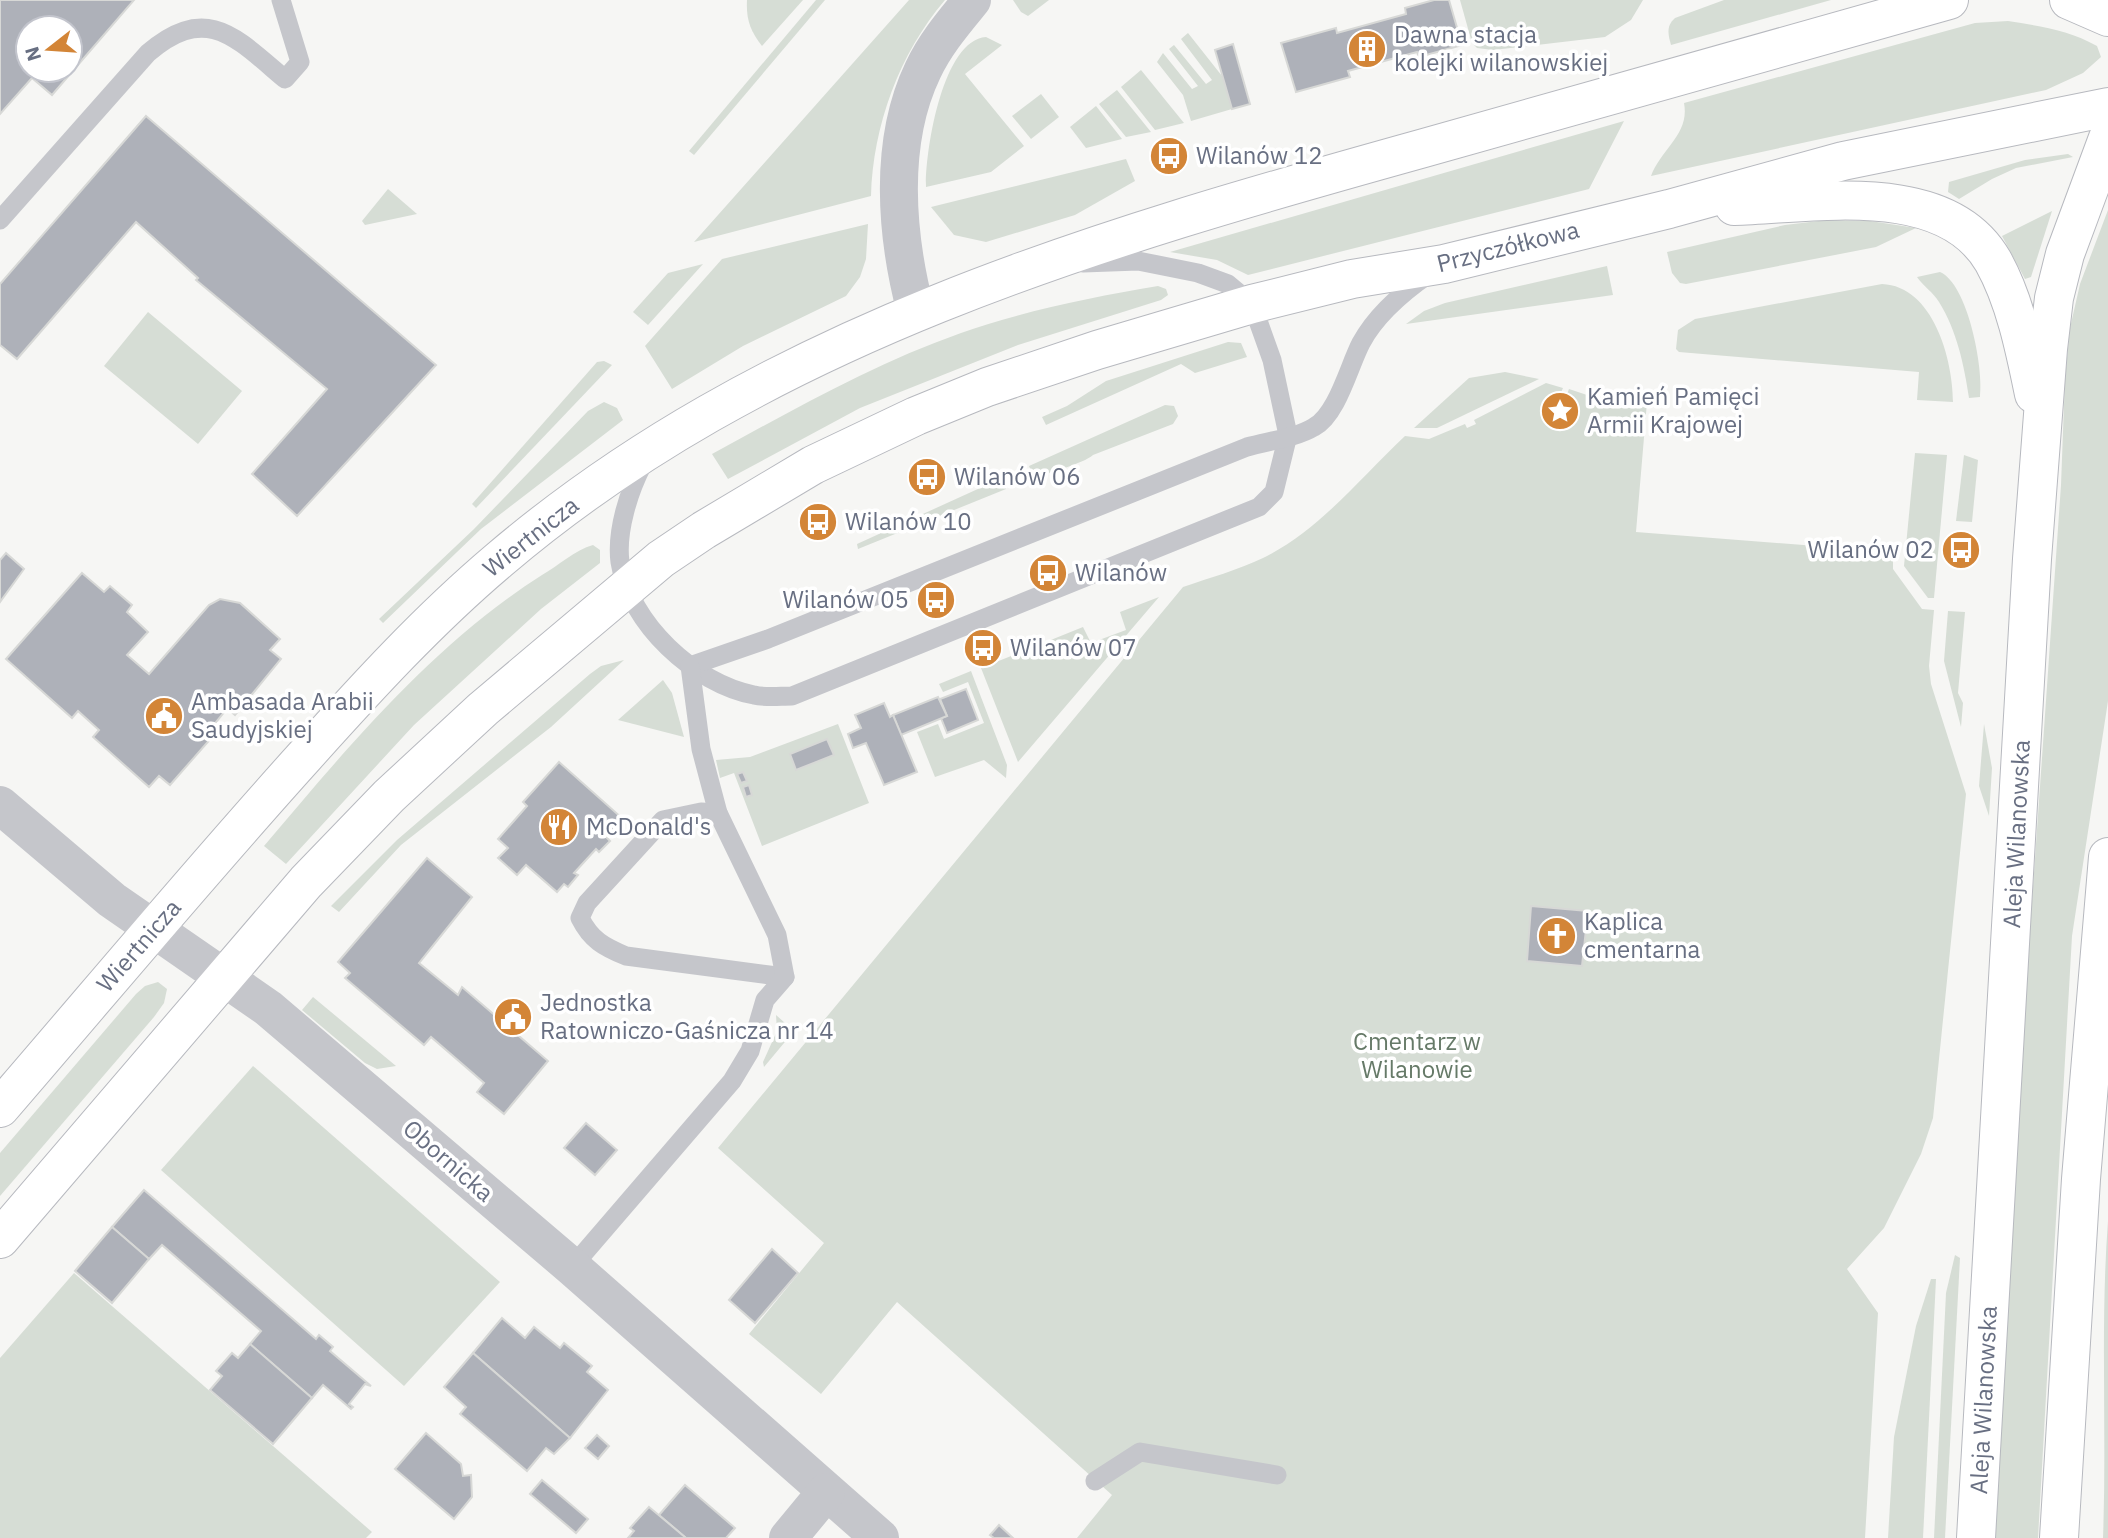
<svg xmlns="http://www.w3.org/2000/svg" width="2108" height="1538" font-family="'IBM Plex Sans',sans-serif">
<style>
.green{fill:#d6ddd5}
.building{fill:#aeb1b9;stroke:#d7d8d6;stroke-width:2;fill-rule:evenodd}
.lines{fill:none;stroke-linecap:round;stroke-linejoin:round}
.secondary-casing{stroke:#b7b9bf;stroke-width:40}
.lane{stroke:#c5c6cb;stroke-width:19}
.street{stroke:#c5c6cb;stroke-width:38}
.secondary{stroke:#fff;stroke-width:38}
.labels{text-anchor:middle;stroke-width:7;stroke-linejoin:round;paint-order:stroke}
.poi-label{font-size:24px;fill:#686f82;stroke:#fff;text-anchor:start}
.street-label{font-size:24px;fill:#686f82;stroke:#fff}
.park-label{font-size:24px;fill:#667a68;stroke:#fff}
</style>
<rect width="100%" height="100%" fill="#f6f6f4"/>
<g class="green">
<path d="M 747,0 L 803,0 L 762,46 C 750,31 746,19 747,0 Z"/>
<polygon points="816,0 825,0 694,155 689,151"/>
<path d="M 909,0 L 945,0 C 899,54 873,126 871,196 L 694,242 Z"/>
<polygon points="1013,0 1049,0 1028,16 1021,12"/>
<polygon points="1460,0 1643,0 1631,20 1605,37 1493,50 1477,48 1472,43"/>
<path d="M 1724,0 L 1831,0 L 1671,45 C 1668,34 1666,26 1675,18 Z"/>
<path d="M 2008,21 C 2039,26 2069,30 2097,46 L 2101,57 L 2083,73 L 2046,90 L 1651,176 C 1661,149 1690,134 1684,103 L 1975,23 Z"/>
<polygon points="1188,33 1222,76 1232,109 1191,121 1183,95 1157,62 1163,53 1192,89 1198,86 1169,49 1174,45 1206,84 1212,80 1181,39"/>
<path d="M 986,37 L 1002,45 L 965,74 L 1024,146 L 991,172 L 926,187 C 925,153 942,40 986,37 Z"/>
<polygon points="1141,70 1184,123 1155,130 1121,87"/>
<polygon points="1117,90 1151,132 1126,137 1099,104"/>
<polygon points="1041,94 1059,117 1031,139 1012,116"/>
<polygon points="1096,106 1122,139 1086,148 1070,127"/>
<polygon points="1624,121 1589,189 1248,275 1217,260 1170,252"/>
<polygon points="2068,154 2073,157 2016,168 1992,179 1959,199 1948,192 1949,182 2025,160"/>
<polygon points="1126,159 1135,181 1075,215 986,242 954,235 931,207"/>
<polygon points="388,189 417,214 365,225 362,221"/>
<polygon points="2108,210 2108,701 2072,936 2038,1538 1995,1538 2022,1045 2061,485 2065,378 2070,328 2080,284"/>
<polygon points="2052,211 2031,277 2025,279 2002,236"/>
<polygon points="1827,220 1870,221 1916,228 1876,247 1686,284 1680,283 1672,273 1667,252 1785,225"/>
<polygon points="868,224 866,259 860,277 846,296 743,346 672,389 645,346 722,259"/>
<polygon points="703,264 648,325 633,312 668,273"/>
<polygon points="1607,266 1613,295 1406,324 1424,311 1445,303"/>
<path d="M 1940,272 C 1968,284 1984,369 1980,397 L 1969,398 C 1964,365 1957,331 1939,302 C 1933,292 1923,286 1917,277 Z"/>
<path d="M 1882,284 C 1933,286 1953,359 1953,402 L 1917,400 L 1919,372 L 1679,352 L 1676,349 L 1678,330 L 1695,319 Z"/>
<path d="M 1158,286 L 1166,289 L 1168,295 L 1161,300 L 1018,345 L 860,408 L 728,479 L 712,454 C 793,410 873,364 961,333 C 1024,311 1092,297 1158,286 Z"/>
<polygon points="148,312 242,391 198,444 104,366"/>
<polygon points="1228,342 1241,343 1247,357 1195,373 1181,364 1046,425 1042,417 1067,406 1106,381"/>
<polygon points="604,361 612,365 476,508 472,504 597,362"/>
<polygon points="1505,372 1539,379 1437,428 1414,428 1469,378"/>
<path d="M 1546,383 L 1563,388 L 1551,415 L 1563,419 L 1568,406 L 1563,405 L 1569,389 L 1590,396 L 1647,402 L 1636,532 L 1893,552 L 1893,569 L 1922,609 L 1934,610 L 1929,666 L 1931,684 L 1966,794 L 1933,1118 L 1921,1154 L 1884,1228 L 1847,1269 L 1878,1313 L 1865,1538 L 1077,1538 L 1112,1495 L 897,1302 L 821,1394 L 749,1334 L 824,1243 L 718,1148 L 1183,587 C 1209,578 1238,570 1263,558 C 1320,530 1360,478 1405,436 L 1429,439 L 1465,424 L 1467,428 L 1476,424 L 1474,420 Z"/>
<polygon points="604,402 617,408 623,420 481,529 383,623 379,619 474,529 588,411"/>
<path d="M 1165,405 L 1174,406 L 1178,416 L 1173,424 L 1093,455 C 1083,464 1049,472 1034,478 L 1029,466 Z"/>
<polygon points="1915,453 1947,455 1934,598 1928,598 1904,566"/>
<polygon points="1964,455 1978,460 1972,522 1956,521"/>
<polygon points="1002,478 1006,489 858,549 857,544"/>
<path d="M 593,545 L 600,550 L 600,563 L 541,609 L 414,725 L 286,864 L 264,846 C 348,747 432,645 542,575 C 558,566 575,550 593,545 Z"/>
<polygon points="1159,597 1018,762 981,668 1083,627 1091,643 1126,630 1120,612"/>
<polygon points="1948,611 1965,612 1958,693 1963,703 1961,727 1944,661"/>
<polygon points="624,660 551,727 401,845 339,912 331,906 397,840 590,674 601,666"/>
<polygon points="971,671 1007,765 1006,778 984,760 935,777 917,732 938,724 944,739 984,723 968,682 943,692 939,684"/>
<polygon points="663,680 672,693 684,737 618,720"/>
<polygon points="838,724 869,803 762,846 734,773 720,778 716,760 750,757"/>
<polygon points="1984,724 1992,768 1989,816 1979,786"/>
<polygon points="158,982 167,989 164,1003 154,1017 0,1196 0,1153 136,994 145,986"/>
<polygon points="313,997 396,1066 377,1069 365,1063 302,1010"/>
<polygon points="776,1015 794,1031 764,1067 763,1062 777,1031"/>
<polygon points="253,1066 500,1282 404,1386 161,1170"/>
<path d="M 2108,1221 L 2108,1538 L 2103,1538 C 2107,1432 2100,1326 2108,1221 Z"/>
<polygon points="1955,1255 1960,1258 1945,1538 1934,1538 1946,1293"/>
<polygon points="74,1273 372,1532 366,1538 0,1538 0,1358"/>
<polygon points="1931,1279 1936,1279 1923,1538 1888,1538 1894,1437 1916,1326"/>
</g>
<g class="building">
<path d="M 0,0 L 134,0 L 52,95 L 32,78 L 0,114 ZM 28,28 L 70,28 L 70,70 L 28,70 Z"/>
<polygon points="1434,0 1449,0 1462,45 1419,57 1417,52 1348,71 1350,77 1296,92 1281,43 1336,28 1337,33 1406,14 1405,8"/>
<polygon points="1233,44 1250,104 1232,109 1215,50"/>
<polygon points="146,116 436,365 297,516 252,474 327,389 196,280 198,278 136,222 17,359 0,345 0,284"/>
<polygon points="6,553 24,569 0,602 0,560"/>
<polygon points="82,573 104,592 110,586 132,605 127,612 148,632 127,655 149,674 209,605 220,599 240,603 280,639 270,650 281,659 235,715 228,709 225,711 212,727 220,733 215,738 213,736 170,785 159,776 149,787 93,737 99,730 78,711 72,718 6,659"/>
<polygon points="966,689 978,720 947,733 941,718 947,716 940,699"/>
<polygon points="938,697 947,716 901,735 893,715"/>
<polygon points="884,703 890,717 893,715 917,772 884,785 866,743 853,748 848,734 861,728 855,715"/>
<polygon points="827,739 834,755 796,770 790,754"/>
<polygon points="559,762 623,819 606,837 610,841 599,852 596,849 574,873 578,875 568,887 564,884 557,892 526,865 517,875 498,858 508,848 498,839 527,806 523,802"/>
<polygon points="743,772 747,781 741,783 737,774"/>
<polygon points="749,785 752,795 746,797 743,787"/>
<polygon points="427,858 472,897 419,963 458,995 462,987 548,1061 504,1114 477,1092 484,1083 475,1075 431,1037 424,1045 345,978 350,973 338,962"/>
<polygon points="1531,906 1588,911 1582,966 1527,961"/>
<polygon points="586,1123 617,1150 595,1175 564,1148"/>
<polygon points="144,1190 316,1339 319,1335 333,1347 330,1351 371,1386 365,1384 349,1404 353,1407 351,1409 323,1385 312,1398 250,1344 261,1331 162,1245 149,1259 112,1227"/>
<polygon points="112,1227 149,1259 112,1303 75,1271"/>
<polygon points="772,1249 798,1273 755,1323 729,1300"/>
<polygon points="502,1318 525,1338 534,1327 560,1348 564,1343 592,1366 587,1372 608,1390 570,1438 473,1353"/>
<polygon points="250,1344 312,1398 273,1444 210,1390 222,1376 216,1371 232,1353 238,1358"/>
<polygon points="473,1353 570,1438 554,1454 546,1448 527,1471 460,1414 466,1407 444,1387"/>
<polygon points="426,1433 461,1464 463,1476 471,1475 472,1497 454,1519 395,1469"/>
<polygon points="597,1435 609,1446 598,1459 585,1448"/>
<polygon points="542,1480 588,1519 576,1533 530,1494"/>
<polygon points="685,1485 735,1528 726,1538 686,1538 659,1515"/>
<polygon points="649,1507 667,1522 686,1538 628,1538 634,1531 630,1528"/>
<polygon points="999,1525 1013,1538 994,1538 990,1535"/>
</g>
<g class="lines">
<g class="secondary-casing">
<g id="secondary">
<polyline points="2069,0 2108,17"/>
<path d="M 1734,206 C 1814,204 1945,178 1993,261 C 2015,300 2025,350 2034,394"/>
<path d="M 0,1108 C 101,991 200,872 304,757 C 366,688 428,620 499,560 C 763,335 1097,239 1424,148 C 1599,99 1774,50 1949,0"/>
<polyline points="0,1239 306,882 389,796 483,709 661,559 704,530 813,465 916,416 987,387 1097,350 1252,304 1352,279 1444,264 1669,209 1843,161 2108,107"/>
<polyline points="1976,1538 2032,559 2048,349 2054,298 2065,254 2108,138"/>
<polyline points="2059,1538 2081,1179 2108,857"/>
</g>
</g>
<g class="lane">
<path d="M 0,220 L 148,53 C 207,3 235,37 285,79 L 300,62 L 281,0"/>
<path d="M 643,464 C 629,491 616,531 620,562 C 629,623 695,684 754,695 C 766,698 780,696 792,696 L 1259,507 L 1274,492 L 1288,435 L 1272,360 L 1252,304 L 1228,284 L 1198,273 L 1138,261 L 1083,263"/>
<path d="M 690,666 L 768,639 L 1247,447 C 1268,441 1296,438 1314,427 C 1337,415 1349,366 1361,343 C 1376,315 1403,292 1429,274"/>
<path d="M 718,813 L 701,812 L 663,820 L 587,903 L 580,918 C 591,940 604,947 626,956 L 785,977"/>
<polyline points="572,1267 732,1081 750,1051 765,1000 785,977 777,935 718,813 701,749 690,666"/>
<polyline points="1095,1481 1140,1452 1277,1475"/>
</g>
<g class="street">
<path d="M 916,312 C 896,236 888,143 923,70 C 935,44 954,22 972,0"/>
<polyline points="0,805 112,900 268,1008 572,1267 880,1538"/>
<polyline points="788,1538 826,1492"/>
</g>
<use href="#secondary" class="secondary"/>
</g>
<defs>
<g id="building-disc" transform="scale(2.0125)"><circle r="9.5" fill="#d38537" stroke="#fff"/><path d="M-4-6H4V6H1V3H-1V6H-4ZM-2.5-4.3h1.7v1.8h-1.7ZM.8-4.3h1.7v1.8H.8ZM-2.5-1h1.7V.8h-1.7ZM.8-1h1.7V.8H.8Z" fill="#fff"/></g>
<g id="bus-disc" transform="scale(2.0125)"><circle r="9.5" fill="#d38537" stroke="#fff"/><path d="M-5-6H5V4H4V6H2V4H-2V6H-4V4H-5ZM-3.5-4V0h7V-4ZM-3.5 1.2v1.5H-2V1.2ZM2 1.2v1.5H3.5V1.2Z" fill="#fff"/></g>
<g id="sight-disc" transform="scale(2.0125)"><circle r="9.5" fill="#d38537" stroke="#fff"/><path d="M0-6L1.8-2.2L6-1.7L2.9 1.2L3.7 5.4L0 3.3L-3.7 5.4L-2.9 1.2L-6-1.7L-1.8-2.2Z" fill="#fff"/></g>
<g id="civic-disc" transform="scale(2.0125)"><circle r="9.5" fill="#d38537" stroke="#fff"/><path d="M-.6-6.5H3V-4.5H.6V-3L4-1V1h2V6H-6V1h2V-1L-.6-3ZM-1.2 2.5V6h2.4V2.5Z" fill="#fff"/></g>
<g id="restaurant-disc" transform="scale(2.0125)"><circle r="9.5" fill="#d38537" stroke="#fff"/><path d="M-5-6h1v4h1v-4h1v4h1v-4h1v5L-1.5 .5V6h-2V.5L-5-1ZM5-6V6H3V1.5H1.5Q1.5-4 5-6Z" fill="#fff"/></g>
<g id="church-disc" transform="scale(2.0125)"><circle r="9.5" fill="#d38537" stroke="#fff"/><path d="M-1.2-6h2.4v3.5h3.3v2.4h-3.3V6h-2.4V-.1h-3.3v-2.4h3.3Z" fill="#fff"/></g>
</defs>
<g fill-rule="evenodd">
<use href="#building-disc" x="1367" y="49"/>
<use href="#bus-disc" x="1169" y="156"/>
<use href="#sight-disc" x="1560" y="411"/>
<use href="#bus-disc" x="927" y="477"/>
<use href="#bus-disc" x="818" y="522"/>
<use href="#bus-disc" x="1961" y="550"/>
<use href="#bus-disc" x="1048" y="573"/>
<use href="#bus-disc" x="936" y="600"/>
<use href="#bus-disc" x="983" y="648"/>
<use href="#civic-disc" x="164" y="716"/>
<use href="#restaurant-disc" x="559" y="827"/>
<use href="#church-disc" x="1557" y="936"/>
<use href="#civic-disc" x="513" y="1017"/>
</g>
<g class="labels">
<g class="poi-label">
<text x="1394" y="43">Dawna stacja<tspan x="1394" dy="28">kolejki wilanowskiej</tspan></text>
<text x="1196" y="164">Wilanów 12</text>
<text x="1587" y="405">Kamień Pamięci<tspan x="1587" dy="28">Armii Krajowej</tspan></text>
<text x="954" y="485">Wilanów 06</text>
<text x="845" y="530">Wilanów 10</text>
<text x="1934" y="558" text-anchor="end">Wilanów 02</text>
<text x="1075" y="581">Wilanów</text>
<text x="909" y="608" text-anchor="end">Wilanów 05</text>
<text x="1010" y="656">Wilanów 07</text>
<text x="191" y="710">Ambasada Arabii<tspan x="191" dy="28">Saudyjskiej</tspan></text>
<text x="586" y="835">McDonald's</text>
<text x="1584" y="930">Kaplica<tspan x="1584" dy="28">cmentarna</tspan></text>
<text x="540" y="1011">Jednostka<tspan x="540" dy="28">Ratowniczo-Gaśnicza nr 14</tspan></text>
</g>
<g class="street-label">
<text transform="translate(1508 247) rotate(-14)" y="8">Przyczółkowa</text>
<text transform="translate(531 537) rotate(-38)" y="8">Wiertnicza</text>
<text transform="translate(2017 834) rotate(-87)" y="8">Aleja Wilanowska</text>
<text transform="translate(139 946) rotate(-49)" y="8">Wiertnicza</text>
<text transform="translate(448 1161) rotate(41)" y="8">Obornicka</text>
<text transform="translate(1984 1400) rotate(-87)" y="8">Aleja Wilanowska</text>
</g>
<g class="park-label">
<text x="1417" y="1050">Cmentarz w<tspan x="1417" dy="28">Wilanowie</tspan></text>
</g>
</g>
<g transform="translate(49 49) rotate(253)"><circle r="33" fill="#ffffff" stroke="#c3c5cd" stroke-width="2"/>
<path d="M0-5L12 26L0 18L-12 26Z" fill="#d38537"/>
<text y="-10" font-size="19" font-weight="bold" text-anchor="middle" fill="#686f82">N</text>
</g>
</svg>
